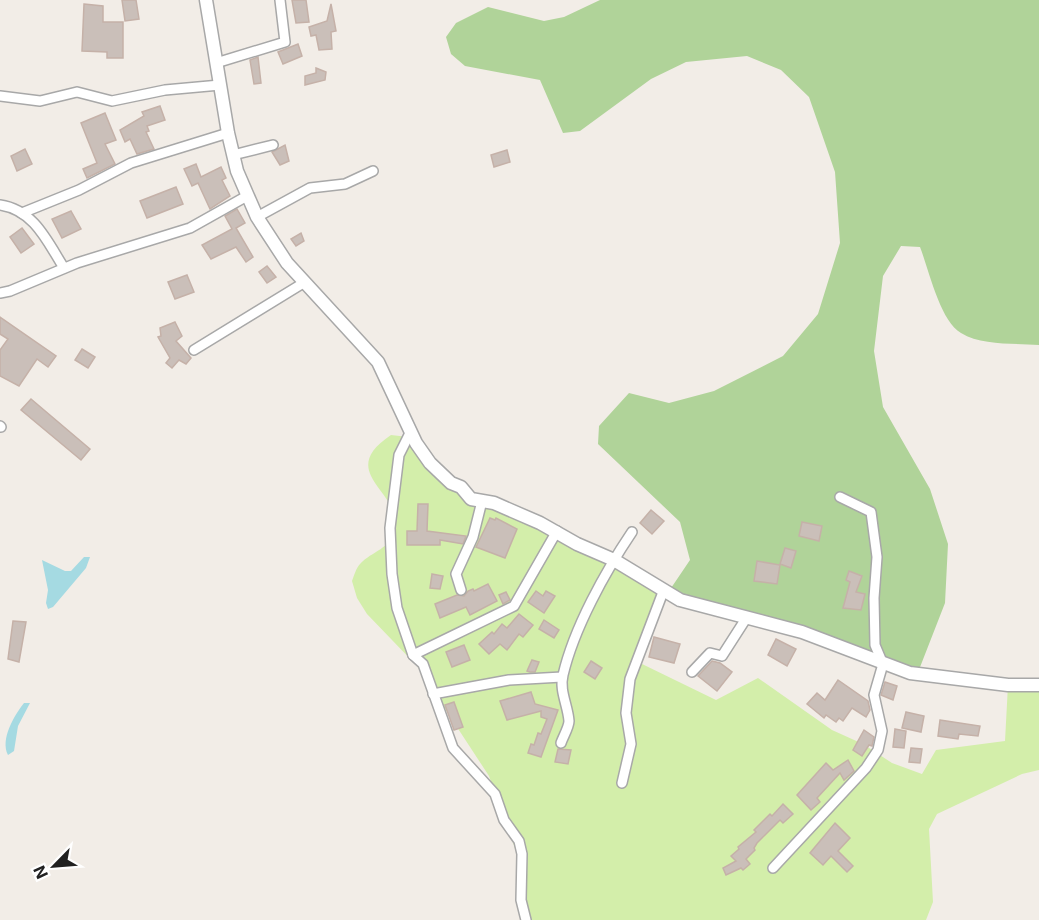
<svg xmlns="http://www.w3.org/2000/svg" width="1039" height="920" font-family="Inter,sans-serif">
<style>
.grass{fill:#d3eeaa}
.forest{fill:#b0d399}
.water{fill:#a5dae2}
.building{fill:#cabfb9;stroke:#c5b1a8;stroke-width:1.5}
.lines{fill:none;stroke-linecap:round;stroke-linejoin:round}
.minor-casing{stroke:#a8a8a8;stroke-width:12}
.tertiary-casing{stroke:#a8a8a8;stroke-width:15}
.minor{stroke:#fff;stroke-width:9}
.tertiary{stroke:#fff;stroke-width:12}
</style>
<rect width="100%" height="100%" fill="#f2ede7"/>
<path class="grass" d="M 391,435 L 408,437 L 459,484 L 488,501 L 578,539 L 665,597 L 640,663 L 716,700 L 758,678 L 832,730 L 863,744 L 892,763 L 922,774 L 936,750 L 1005,741 L 1008,685 L 1039,682 L 1039,770 L 1022,774 L 937,814 L 929,829 L 933,902 L 926,920 L 527,920 L 521,865 L 489,776 L 417,666 L 367,614 L 357,598 L 352,581 C 354,576 356,568 360,564 C 372,551 391,549 395,529 C 403,492 334,473 391,435 Z"/>
<path class="forest" d="M 600,0 L 1039,0 L 1039,345 C 1015,343 982,346 961,333 C 940,321 929,270 920,247 L 901,246 L 883,276 L 874,351 L 883,407 L 930,489 L 948,544 L 945,603 L 915,680 L 810,637 L 665,597 L 690,560 L 680,522 L 598,444 L 599,426 L 629,393 L 669,403 L 714,391 L 783,356 L 818,314 L 840,243 L 835,172 L 809,97 L 781,70 L 747,56 L 686,62 L 651,79 L 580,131 L 563,133 L 540,80 L 465,66 L 451,54 L 446,37 L 456,23 L 488,7 L 544,21 L 564,17 Z"/>
<g class="water">
<polygon points="84,557 90,557 86,568 53,607 48,609 46,603 48,590 42,560 65,571 71,571"/>
<path d="M 24,703 L 30,703 L 18,726 L 14,751 L 8,755 C 0,739 14,716 24,703 Z"/>
</g>
<g class="building">
<polygon points="122,0 136,0 139,19 125,21"/>
<polygon points="292,0 306,0 309,22 296,23"/>
<polygon points="84,4 103,6 103,22 123,22 123,58 107,58 107,52 82,51"/>
<polygon points="331,4 336,31 331,32 332,49 319,50 316,35 311,36 309,27 327,21"/>
<polygon points="298,44 302,56 283,64 278,52"/>
<polygon points="258,57 261,83 254,84 250,60"/>
<polygon points="316,68 326,72 325,80 305,85 305,76 316,73"/>
<polygon points="160,106 165,120 147,126 149,131 146,132 154,149 137,154 130,139 125,142 120,130 144,116 142,112"/>
<polygon points="105,113 116,140 105,144 115,164 87,178 83,169 97,163 81,123"/>
<polygon points="285,145 289,161 280,165 272,152"/>
<polygon points="25,149 32,164 17,171 11,156"/>
<polygon points="507,150 510,162 494,167 491,155"/>
<polygon points="196,164 201,177 221,167 226,178 222,180 230,196 210,209 198,183 192,186 184,169"/>
<polygon points="176,187 183,204 147,218 140,201"/>
<polygon points="237,209 245,223 236,228 253,257 246,262 236,247 211,259 202,245 232,229 225,216"/>
<polygon points="71,211 81,229 62,238 52,219"/>
<polygon points="22,228 34,244 21,253 10,237"/>
<polygon points="301,233 304,241 296,246 291,239"/>
<polygon points="267,266 276,277 267,283 259,272"/>
<polygon points="187,275 194,292 175,299 168,282"/>
<polygon points="0,317 56,356 48,367 37,359 19,386 0,376 0,350 8,339 0,334"/>
<polygon points="175,322 182,336 176,341 191,358 186,364 179,360 172,368 166,363 170,358 158,337 161,336 160,328"/>
<polygon points="82,349 95,357 88,368 75,360"/>
<polygon points="31,399 90,449 81,460 21,410"/>
<polygon points="418,504 428,504 427,531 466,536 463,544 440,540 440,545 407,545 407,531 417,531"/>
<polygon points="651,510 664,521 652,534 640,523"/>
<polygon points="490,518 495,520 496,518 517,529 505,558 476,547"/>
<polygon points="802,522 822,526 819,541 799,536"/>
<polygon points="785,548 796,551 791,568 780,564"/>
<polygon points="757,561 780,565 777,584 754,581"/>
<polygon points="849,571 862,576 856,592 865,594 861,610 843,608 850,582 846,580"/>
<polygon points="432,574 443,576 440,589 430,588"/>
<polygon points="488,584 497,601 470,615 466,607 440,618 435,604 457,595 464,596 468,591 473,589 474,591"/>
<polygon points="536,591 543,596 546,591 555,596 544,613 528,602"/>
<polygon points="506,592 510,600 503,604 499,595"/>
<polygon points="519,614 533,625 523,637 519,634 507,650 500,644 489,654 479,644 492,632 494,634 502,624 507,628"/>
<polygon points="544,620 559,630 554,638 539,629"/>
<polygon points="13,621 26,622 19,662 8,659"/>
<polygon points="654,637 680,644 674,663 649,657"/>
<polygon points="776,639 796,649 787,666 768,655"/>
<polygon points="464,645 470,660 452,667 446,652"/>
<polygon points="532,660 539,662 535,672 530,672 527,671"/>
<polygon points="591,661 602,668 595,679 584,672"/>
<polygon points="712,661 720,663 732,672 717,691 698,676"/>
<polygon points="838,680 868,701 870,710 866,717 852,708 843,721 839,718 836,722 826,715 824,718 807,704 817,693 825,700"/>
<polygon points="885,682 897,686 893,700 881,695"/>
<polygon points="531,692 535,704 558,710 541,757 528,753 531,744 534,745 538,733 541,734 547,719 541,717 541,711 507,720 500,701"/>
<polygon points="454,702 463,727 454,730 445,705"/>
<polygon points="906,712 924,716 921,732 902,728"/>
<polygon points="940,720 980,726 978,736 959,734 958,739 938,736"/>
<polygon points="895,729 906,731 904,748 893,747"/>
<polygon points="864,730 874,737 872,746 869,745 862,756 853,750"/>
<polygon points="911,748 922,749 920,763 909,762"/>
<polygon points="558,749 571,750 568,764 555,762"/>
<polygon points="848,760 854,771 844,780 840,773 817,798 820,802 811,810 797,795 826,763 833,770"/>
<polygon points="783,804 793,814 783,823 780,820 757,843 754,848 755,850 746,859 750,864 743,870 741,868 726,875 723,868 736,861 731,856 739,849 738,847 756,832 754,830 770,814 772,816"/>
<polygon points="835,823 850,838 838,851 853,866 847,872 831,856 823,865 810,853"/>
</g>
<g class="lines">
<g class="minor-casing">
<g id="minor">
<polyline points="216,63 285,42 280,0"/>
<polyline points="0,96 40,101 77,92 112,101 165,90 220,85"/>
<polyline points="233,155 273,145"/>
<path d="M 0,205 C 34,210 47,241 64,268"/>
<polyline points="22,213 79,190 131,163 228,133"/>
<polyline points="257,217 310,188 345,184 373,171"/>
<polyline points="0,293 10,291 77,263 190,228 247,196"/>
<polyline points="194,350 305,282"/>
<polyline points="0,426 1,427"/>
<polyline points="410,433 399,455 390,528 392,574 397,608 413,655 423,664 453,748 495,794 504,820 519,841 522,854 521,900 526,920"/>
<polyline points="461,590 456,574 473,537 482,501"/>
<polyline points="413,655 514,606 557,531"/>
<polyline points="692,672 710,653 722,656 747,617"/>
<polyline points="433,694 509,680 562,677"/>
<path d="M 561,743 C 563,737 569,727 569,721 C 568,706 559,690 563,675 C 574,628 605,572 632,532"/>
<polyline points="622,783 631,744 626,713 630,679 663,592"/>
<polyline points="773,868 866,768 878,750 882,731 874,695 883,664 875,645 874,598 877,557 871,512 840,497"/>
</g>
</g>
<g class="tertiary-casing">
<polyline id="tertiary" points="206,0 228,133 237,171 257,217 287,263 378,362 416,443 430,463 451,483 461,487 471,499 494,503 540,523 577,544 614,560 680,600 802,632 910,673 1008,685 1039,685"/>
</g>
<use href="#minor" class="minor"/>
<use href="#tertiary" class="tertiary"/>
</g>
<g transform="translate(54 866) rotate(245)" stroke="#ffffff" stroke-width="4.5" paint-order="stroke">
<path d="M0-4.5L10 22L0 15L-10 22Z" fill="#212121"/>
<text y="-9" font-size="16" font-weight="bold" text-anchor="middle" fill="#212121">N</text>
</g>
</svg>
